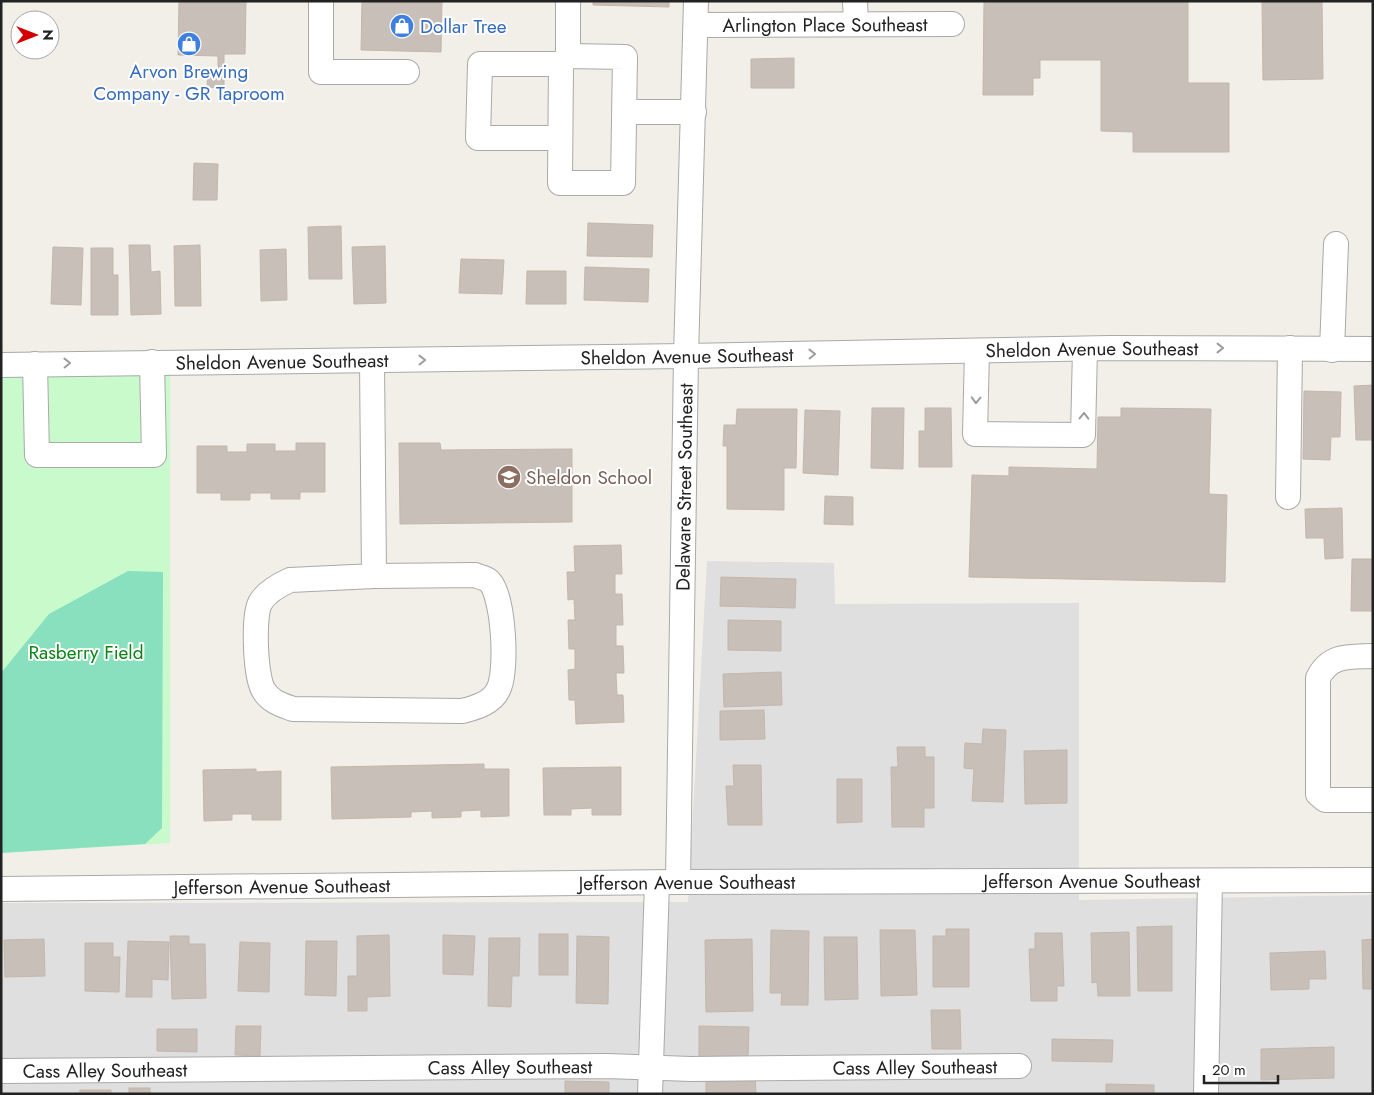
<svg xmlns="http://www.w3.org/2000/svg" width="1374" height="1095" font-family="Jost,sans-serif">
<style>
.residential{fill:#e0dfdf}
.park{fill:#c8facc}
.pitch{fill:#88e0be}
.building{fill:#c7bfb8;stroke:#c4b6ab}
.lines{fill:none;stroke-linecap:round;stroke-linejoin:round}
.minor-casing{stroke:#a9a9a9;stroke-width:26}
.minor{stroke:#fff;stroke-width:24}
.oneway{stroke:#9c9c9c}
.labels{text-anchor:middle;stroke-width:4;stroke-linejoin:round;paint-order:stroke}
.street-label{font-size:19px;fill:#222;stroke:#fff}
.shop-label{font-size:19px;fill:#366cbe;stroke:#fff;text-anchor:start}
.education-label{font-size:19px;fill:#785e54;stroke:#fff;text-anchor:start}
.park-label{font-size:19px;fill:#0c8416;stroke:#fff}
</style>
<rect width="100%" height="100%" fill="#f2efe9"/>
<polygon class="residential" points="707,561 834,563 835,604 1079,603 1079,900 1373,895 1373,1094 1,1094 1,903 688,902"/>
<polygon class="park" points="170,361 170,843 1,853 1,365"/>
<polygon class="pitch" points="128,571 163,572 162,828 145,844 1,853 1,673 49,614"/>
<g class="building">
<polygon points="179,1 246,1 245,54 224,54 224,88 207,87 208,71 218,72 218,56 178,55"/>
<polygon points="362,1 442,1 441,52 361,50"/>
<polygon points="593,1 669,1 669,7 593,5"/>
<polygon points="984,1 1188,1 1188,83 1229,83 1229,152 1133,152 1133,132 1101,131 1101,60 1040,60 1040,78 1033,78 1033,95 983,95"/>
<polygon points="1262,1 1322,1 1323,79 1263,80"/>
<polygon points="794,58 794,88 751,88 751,59"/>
<polygon points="194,163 218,164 217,200 193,200"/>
<polygon points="588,223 653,225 652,257 587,256"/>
<polygon points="341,226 342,279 309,279 308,227"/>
<polygon points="129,245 150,245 151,272 160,271 161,314 131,315"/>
<polygon points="200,245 201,306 175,306 174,246"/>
<polygon points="385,246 386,303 354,304 352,247"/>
<polygon points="53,247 83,248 81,305 51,304"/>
<polygon points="91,248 113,248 113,275 118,275 118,315 91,315"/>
<polygon points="286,249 287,300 261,301 260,250"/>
<polygon points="461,259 504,260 502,294 459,293"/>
<polygon points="585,267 649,269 648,302 584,300"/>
<polygon points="527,271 566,271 566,304 526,304"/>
<polygon points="1373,385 1373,440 1356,440 1354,386"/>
<polygon points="1304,391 1341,392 1340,437 1331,437 1330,460 1303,459"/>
<polygon points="872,408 904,408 903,469 871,468"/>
<polygon points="925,408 951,408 952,467 919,467 919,431 925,431"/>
<polygon points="1121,408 1211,409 1209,494 1227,495 1225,582 969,577 972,475 1009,476 1009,467 1097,469 1098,417 1121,417"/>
<polygon points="737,409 797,409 796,468 784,468 784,510 727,509 727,446 723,446 724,425 736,425"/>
<polygon points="805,410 840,411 838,475 803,473"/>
<polygon points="296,443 325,443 325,492 300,492 300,499 271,499 271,493 250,493 250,500 221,500 221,493 197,493 197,446 227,446 227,452 247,452 247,444 275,444 275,451 296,451"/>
<polygon points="399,443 440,443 441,450 572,449 572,522 400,524"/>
<polygon points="825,496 853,497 853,525 824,524"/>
<polygon points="1342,508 1343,558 1325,559 1324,538 1306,538 1305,509"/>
<polygon points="621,545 622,574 615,574 615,594 622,594 623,625 616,625 616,646 623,646 624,673 616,673 617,695 623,695 624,722 576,724 575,700 569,700 568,670 575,669 575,649 569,649 568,620 575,620 574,599 568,600 567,572 575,572 574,546"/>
<polygon points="1352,559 1373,559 1373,611 1351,611"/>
<polygon points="721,577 796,579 795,608 720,606"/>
<polygon points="728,620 781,621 781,651 728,650"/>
<polygon points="781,672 782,705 724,707 723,674"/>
<polygon points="764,710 765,739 720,740 720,711"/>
<polygon points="983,729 1006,730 1003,802 972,801 974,769 964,768 965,743 982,744"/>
<polygon points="897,747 925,747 925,757 934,757 934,808 924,808 924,827 892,827 891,767 898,767"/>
<polygon points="1067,750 1067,803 1025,804 1024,751"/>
<polygon points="484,764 484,769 509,769 509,816 481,817 481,810 461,811 461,817 432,818 432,811 411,812 411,817 332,819 331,767"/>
<polygon points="733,765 761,765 762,825 728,825 726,786 734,786"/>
<polygon points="621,767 621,815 592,815 592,808 571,809 571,815 544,815 543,768"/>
<polygon points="256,769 256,772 281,771 281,820 252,820 252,814 232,814 232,820 204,821 203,770"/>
<polygon points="837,779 862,779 862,822 837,823"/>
<polygon points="1172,926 1172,991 1138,991 1137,927"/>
<polygon points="946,929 969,929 969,987 933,987 933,936 946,936"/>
<polygon points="771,930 809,931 808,1005 781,1005 782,993 770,993"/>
<polygon points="880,930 915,930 917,995 881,996"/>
<polygon points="1129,932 1130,996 1098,996 1097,982 1092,983 1091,933"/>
<polygon points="1035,933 1062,933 1064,986 1057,986 1057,1001 1031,1001 1029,949 1035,949"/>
<rect x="539" y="934" width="29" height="41"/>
<polygon points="389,935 390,996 367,997 367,1011 348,1011 348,976 357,976 357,936"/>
<polygon points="443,935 475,936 473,975 443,974"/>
<polygon points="170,936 189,936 189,944 205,944 206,998 172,999"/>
<polygon points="577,936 609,937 608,1004 576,1003"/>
<polygon points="824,937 857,937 858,999 825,1000"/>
<polygon points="489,938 520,938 519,976 512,976 511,1007 488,1006"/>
<polygon points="44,939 45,976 5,977 4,940"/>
<polygon points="752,939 753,1011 706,1012 705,940"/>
<polygon points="1373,939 1373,989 1363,989 1362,940"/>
<polygon points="128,941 169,942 168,980 152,979 152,997 126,997"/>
<polygon points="306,941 337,941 336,996 305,995"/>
<polygon points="240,942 270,943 269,992 238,991"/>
<polygon points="85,943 113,943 113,957 120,957 119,992 85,991"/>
<polygon points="1325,951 1326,979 1309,979 1309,989 1271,990 1270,953"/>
<polygon points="931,1010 960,1010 961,1049 932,1049"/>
<polygon points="236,1026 261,1026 260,1056 235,1055"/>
<polygon points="699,1026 749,1027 748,1058 699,1058"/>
<polygon points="157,1029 197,1029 197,1052 157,1051"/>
<polygon points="1052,1039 1113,1040 1112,1062 1052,1061"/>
<polygon points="1334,1047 1334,1078 1261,1080 1261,1049"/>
<polygon points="755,1077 756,1094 706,1094 706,1078"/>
<polygon points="565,1081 609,1082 609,1094 565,1094"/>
<polygon points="1106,1084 1154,1085 1154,1094 1106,1094"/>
<rect x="129" y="1088" width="21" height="6"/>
<rect x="80" y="1090" width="31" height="4"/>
</g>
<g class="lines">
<g class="minor-casing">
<g id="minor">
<polyline points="321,1 321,72 407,72"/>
<polyline points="855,1 856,24"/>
<path id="s1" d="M 697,25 L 952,24"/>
<polyline points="568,56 625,57 623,183 560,183 561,64 568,56 568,1"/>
<polyline points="625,112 694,112"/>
<polyline points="560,138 478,138 480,64 561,64"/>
<polyline points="1332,350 1336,244"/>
<polyline points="977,351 975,434 1083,435 1085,349"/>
<path d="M 372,361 L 374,576 L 475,575 C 479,577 486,578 489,581 C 504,595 508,673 498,690 C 492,703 475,708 462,711 L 293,709 C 282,705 271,702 264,691 C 255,678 253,617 260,603 C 266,592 279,585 290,580 L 374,576"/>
<polyline points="35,364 37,455 154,455 152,362"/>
<path id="s2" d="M 1,365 L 686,356 L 1110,348 L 1373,349"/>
<polyline points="1288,497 1290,348"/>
<path d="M 1373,656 C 1349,657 1330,654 1318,678 L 1318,794 L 1325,800 L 1373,800"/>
<path id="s3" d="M 678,882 L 686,356 L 696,1"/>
<path id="s4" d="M 1,889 L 678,882 L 1373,880"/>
<path id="s5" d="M 1,1071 L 607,1066 L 691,1069 L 1019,1066"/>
<polyline points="650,1094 657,883"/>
<polyline points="1206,1094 1210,881"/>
</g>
</g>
<use href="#minor" class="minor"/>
</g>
<defs><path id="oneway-chevron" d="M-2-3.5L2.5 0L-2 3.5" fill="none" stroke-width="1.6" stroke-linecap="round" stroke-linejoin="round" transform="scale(1.25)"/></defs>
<g class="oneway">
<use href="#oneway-chevron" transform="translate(1220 348)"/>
<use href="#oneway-chevron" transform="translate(812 354) rotate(-1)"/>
<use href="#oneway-chevron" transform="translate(422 360) rotate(-1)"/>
<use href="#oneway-chevron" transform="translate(67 363) rotate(-1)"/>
<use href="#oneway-chevron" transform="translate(976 400) rotate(91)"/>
<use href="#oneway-chevron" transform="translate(1084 416) rotate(-89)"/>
</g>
<defs>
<g id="shop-disc" transform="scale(1.25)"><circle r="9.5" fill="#3f7fe0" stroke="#fff"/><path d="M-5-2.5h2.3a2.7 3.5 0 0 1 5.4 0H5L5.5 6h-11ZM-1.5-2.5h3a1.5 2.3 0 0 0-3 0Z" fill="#fff"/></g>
<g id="school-disc" transform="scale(1.25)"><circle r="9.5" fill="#8d6e63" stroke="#fff"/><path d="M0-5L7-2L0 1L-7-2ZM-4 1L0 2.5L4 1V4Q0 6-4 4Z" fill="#fff"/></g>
</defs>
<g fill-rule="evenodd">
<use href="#shop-disc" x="402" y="26"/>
<use href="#shop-disc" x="189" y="44"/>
<use href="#school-disc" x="509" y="477"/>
</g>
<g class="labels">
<g class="street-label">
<text dy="7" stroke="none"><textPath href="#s1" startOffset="128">Arlington Place Southeast</textPath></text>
<text dy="7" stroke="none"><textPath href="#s2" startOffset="1091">Sheldon Avenue Southeast</textPath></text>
<text dy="7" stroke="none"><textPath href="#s2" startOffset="686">Sheldon Avenue Southeast</textPath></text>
<text dy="7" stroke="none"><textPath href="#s2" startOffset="281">Sheldon Avenue Southeast</textPath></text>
<text dy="7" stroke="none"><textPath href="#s3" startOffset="395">Delaware Street Southeast</textPath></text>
<text dy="7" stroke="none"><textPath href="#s4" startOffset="1091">Jefferson Avenue Southeast</textPath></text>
<text dy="7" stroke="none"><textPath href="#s4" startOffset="686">Jefferson Avenue Southeast</textPath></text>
<text dy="7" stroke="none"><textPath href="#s4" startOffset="281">Jefferson Avenue Southeast</textPath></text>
<text dy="7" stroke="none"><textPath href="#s5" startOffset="509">Cass Alley Southeast</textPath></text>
<text dy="7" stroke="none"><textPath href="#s5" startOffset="914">Cass Alley Southeast</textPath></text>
<text dy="7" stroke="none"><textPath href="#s5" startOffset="104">Cass Alley Southeast</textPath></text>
</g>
<g class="shop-label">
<text x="420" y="33">Dollar Tree</text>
<text x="189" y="78" text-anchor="middle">Arvon Brewing<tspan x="189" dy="22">Company - GR Taproom</tspan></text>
</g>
<g class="education-label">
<text x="526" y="484">Sheldon School</text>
</g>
<g class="park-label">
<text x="86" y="659">Rasberry Field</text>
</g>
</g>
<rect width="1374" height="1095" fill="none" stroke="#222222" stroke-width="5"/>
<g transform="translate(35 35) rotate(90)"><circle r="24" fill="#ffffff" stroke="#a7a7a7"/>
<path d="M0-4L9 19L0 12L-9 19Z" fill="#d40000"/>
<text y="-8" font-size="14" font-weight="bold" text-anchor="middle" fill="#222222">N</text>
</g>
<path d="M1204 1075v8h74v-8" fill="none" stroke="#222222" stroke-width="2.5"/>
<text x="1212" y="1075" font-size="15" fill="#222222" stroke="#ffffff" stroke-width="4" paint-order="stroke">20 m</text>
</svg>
